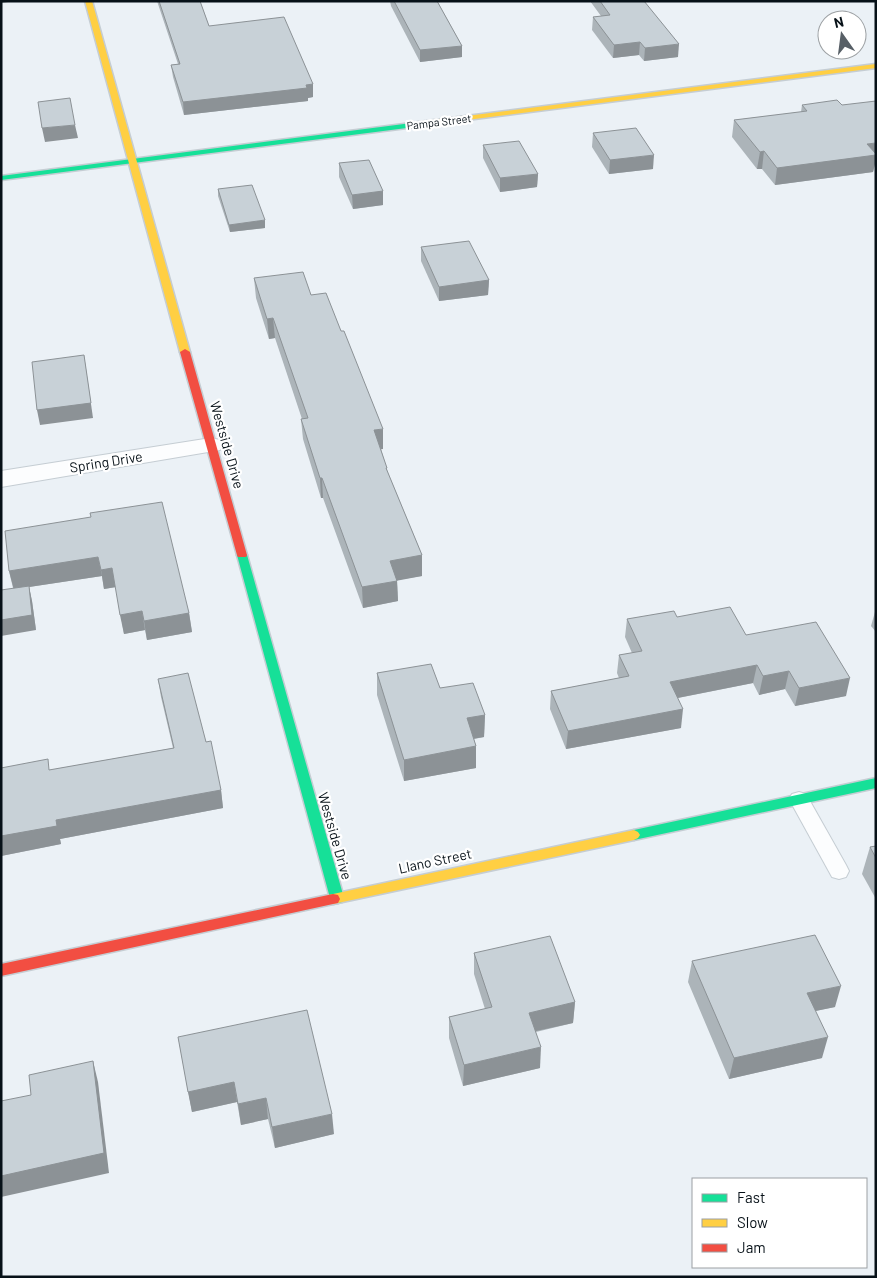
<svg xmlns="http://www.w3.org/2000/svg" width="877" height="1278" font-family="Barlow,sans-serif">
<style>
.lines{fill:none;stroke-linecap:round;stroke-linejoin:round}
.lane-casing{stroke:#c5cdd3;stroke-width:2}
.street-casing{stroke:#c5cdd3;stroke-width:2}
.fast-casing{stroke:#c5cdd3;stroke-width:3}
.slow-casing{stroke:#c5cdd3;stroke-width:3}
.jam-casing{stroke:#c5cdd3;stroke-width:3}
.lane{fill:#fcfdfe;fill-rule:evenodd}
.street{fill:#fcfdfe;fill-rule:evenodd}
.fast{fill:#16e098;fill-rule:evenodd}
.slow{fill:#ffcf43;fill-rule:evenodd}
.jam{fill:#f24e42;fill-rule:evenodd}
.wall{fill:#acb4b9}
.shaded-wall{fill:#8c9296}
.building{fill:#c8d1d7;stroke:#8c9296}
.labels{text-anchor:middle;stroke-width:4.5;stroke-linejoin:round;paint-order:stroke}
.far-street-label{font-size:11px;fill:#071118;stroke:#fff}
.street-label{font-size:14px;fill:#071118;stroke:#fff}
</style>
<rect width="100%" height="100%" fill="#ebf1f6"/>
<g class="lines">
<g class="lane-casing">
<polygon id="lane" points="799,792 806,794 846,865 849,871 846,877 839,879 832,877 789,799 792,794"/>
</g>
<g class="street-casing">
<polygon id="street" points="211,438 220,440 223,445 220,450 1,487 1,471"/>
</g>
<g class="fast-casing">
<g id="fast">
<polygon points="435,120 439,122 438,124 1,180 1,176"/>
<polygon points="242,551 247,555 344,898 342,902 337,903 332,902 330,898 237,555"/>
<polygon points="876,778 876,788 634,840 630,838 628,835 630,832 634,830"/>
</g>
</g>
<g class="slow-casing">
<g id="slow">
<polygon points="85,1 92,1 190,352 188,354 182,354 180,352"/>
<polygon points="876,64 876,68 435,124 431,122 435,120"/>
<polygon points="634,830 638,832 640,835 638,838 634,840 333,904 328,903 326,899 328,895 333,894"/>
</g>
</g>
<g class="jam-casing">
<g id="jam">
<polygon points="185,349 190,352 247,555 246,557 238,557 237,555 180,352"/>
<polygon points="333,894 338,895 340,899 338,903 333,904 1,976 1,964"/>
</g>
</g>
<use href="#lane" class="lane"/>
<use href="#street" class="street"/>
<use href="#fast" class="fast"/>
<use href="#slow" class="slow"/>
<use href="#jam" class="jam"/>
</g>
<g class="wall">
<polygon points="157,1 200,1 209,26 313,84 313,97 308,98 308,101 184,115 173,77 171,65 178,64"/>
<polygon points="390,1 437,1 462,46 462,57 420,62 391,6"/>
<polygon points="590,1 644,1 678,57 644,61 639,55 613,58 592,30 593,17 601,16"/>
<polygon points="802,105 876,160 873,172 775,185 762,169 757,169 732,137 734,120 801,112"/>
<polygon points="593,133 653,169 609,174 592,147"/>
<polygon points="483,145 538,174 537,187 500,192 483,158"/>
<polygon points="339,163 383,191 383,205 353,209 339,177"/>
<polygon points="218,189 265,228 230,232 218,196"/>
<polygon points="421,247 489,280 488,295 439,301 421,261"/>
<polygon points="254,278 311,295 383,449 381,449 388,473 422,555 422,576 397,580 398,601 363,608 323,498 321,498 303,439 301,419 302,419 275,338 269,339 256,298"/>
<polygon points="91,517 189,613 192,632 147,640 145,630 124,634 116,587 104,589 102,576 29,587 32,601 36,630 13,588 9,571"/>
<polygon points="875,612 876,612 876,632 871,626"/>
<polygon points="677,617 746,635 846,696 795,706 785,689 759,695 753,683 678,698 681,728 566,749 550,709 551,691 619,678 617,673 619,655 632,653 625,637 627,619"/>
<polygon points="377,673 440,688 485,715 484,737 474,739 476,746 476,768 404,781 377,695"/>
<polygon points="158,679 206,742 221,790 223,808 60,839 61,844 1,856 1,768 50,770 173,748 161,697"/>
<polygon points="876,846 876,899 862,874 870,847"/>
<polygon points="474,953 575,1002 573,1023 536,1032 540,1068 463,1086 449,1038 449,1017 485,1009 474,974"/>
<polygon points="692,961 835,1007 815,1011 822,1058 729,1079 688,982"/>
<polygon points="178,1037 334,1134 275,1148 268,1119 241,1125 237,1102 192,1112"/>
</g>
<g class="shaded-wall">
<polygon points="1,1 15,1 1,3"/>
<polygon points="640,42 639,55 613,58 614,45"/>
<polygon points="679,44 678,57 644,61 645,48"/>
<polygon points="462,46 462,57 420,62 420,50"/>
<polygon points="313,84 313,97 308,98 308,101 184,115 183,102"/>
<polygon points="75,125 78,138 45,142 42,128"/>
<polygon points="876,143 876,160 873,172 775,185 777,168 867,144"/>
<polygon points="764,151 762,169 757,169 760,152"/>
<polygon points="654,155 653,169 609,174 610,160"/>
<polygon points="538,174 537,187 500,192 500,178"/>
<polygon points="383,191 383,205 353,209 352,195"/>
<polygon points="265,220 265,228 230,232 229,225"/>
<polygon points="489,280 488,295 439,301 439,287"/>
<polygon points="273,318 275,338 269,339 267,319"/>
<polygon points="84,355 93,418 40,425 37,410"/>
<polygon points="383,429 383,449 374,450 374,430"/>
<polygon points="320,478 322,478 323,498 321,498"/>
<polygon points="422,555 422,576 390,582 390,561"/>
<polygon points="98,557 102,576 29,587 32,601 36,630 1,636 1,620 14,590 9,571"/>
<polygon points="112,568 116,587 104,589 101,570"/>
<polygon points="397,581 398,601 363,608 362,587"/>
<polygon points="142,611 145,630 124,634 120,615"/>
<polygon points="189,613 192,632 147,640 144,621"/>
<polygon points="757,665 753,683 667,700 670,682"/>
<polygon points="789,671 785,689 759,695 763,676"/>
<polygon points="850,678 846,696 795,706 799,688"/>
<polygon points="683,709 681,728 566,749 568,731"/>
<polygon points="485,715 484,737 466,740 467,718"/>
<polygon points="476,746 476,768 404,781 404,760"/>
<polygon points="221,790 223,808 60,839 61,844 1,856 1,836 56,820"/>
<polygon points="841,986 835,1007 801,1014 807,993"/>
<polygon points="575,1002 573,1023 527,1033 529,1013"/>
<polygon points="828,1037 822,1058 729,1079 734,1058"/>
<polygon points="541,1047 540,1068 463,1086 464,1065"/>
<polygon points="93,1061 98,1082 109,1173 1,1197 1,1176"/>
<polygon points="234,1082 237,1102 192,1112 188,1092"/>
<polygon points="266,1098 268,1119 241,1125 238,1104"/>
<polygon points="332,1114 334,1134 275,1148 272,1127"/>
</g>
<g class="building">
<polygon points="159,1 200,1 209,26 284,17 313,84 306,85 307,88 183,102 171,65 180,64"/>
<polygon points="394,1 437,1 462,46 420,50"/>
<polygon points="600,1 644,1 679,44 645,48 640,42 614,45 593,17 610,15"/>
<polygon points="70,98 75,125 42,128 38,102"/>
<polygon points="837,100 842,105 876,101 876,143 867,144 876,154 876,155 777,168 764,151 760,152 734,120 807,111 802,105"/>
<polygon points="636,128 654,155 610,160 593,133"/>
<polygon points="519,141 538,174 500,178 483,145"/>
<polygon points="369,160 383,191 352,195 339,163"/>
<polygon points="252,185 265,220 229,225 218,189"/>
<polygon points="469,241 489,280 439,287 421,247"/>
<polygon points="303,272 311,295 326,293 341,331 344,331 383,429 374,430 387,468 386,468 422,555 390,561 397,581 362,587 322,478 320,478 301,419 308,418 273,318 267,319 254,278"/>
<polygon points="84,355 91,403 37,410 32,362"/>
<polygon points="162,502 189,613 144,621 142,611 120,615 112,568 101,570 98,557 9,571 5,531 91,517 90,513"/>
<polygon points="29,586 32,615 1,620 1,590"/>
<polygon points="730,607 746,635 816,622 850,678 799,688 789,671 763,676 757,665 670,682 683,709 568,731 551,691 629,676 619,655 642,651 627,619 674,611 677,617"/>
<polygon points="431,664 440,688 473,683 485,715 467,718 476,746 404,760 377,673"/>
<polygon points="188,673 206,742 211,741 221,790 56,820 57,826 1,836 1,768 48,759 49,770 174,748 158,679"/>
<polygon points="876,846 876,858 870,847"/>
<polygon points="815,935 841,986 807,993 828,1037 734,1058 692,961"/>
<polygon points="550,936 575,1002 529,1013 541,1047 464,1065 449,1017 492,1007 474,953"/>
<polygon points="307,1010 332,1114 272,1127 266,1098 238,1104 234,1082 188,1092 178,1037"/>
<polygon points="93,1061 104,1153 1,1176 1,1101 31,1095 29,1075"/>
</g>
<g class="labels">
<g class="far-street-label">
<text transform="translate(439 122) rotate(-7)" y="4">Pampa Street</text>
</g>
<g class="street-label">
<text transform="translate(227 445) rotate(74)" y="5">Westside Drive</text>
<text transform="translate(106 462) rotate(-9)" y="5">Spring Drive</text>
<text transform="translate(335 836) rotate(74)" y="5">Westside Drive</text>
<text transform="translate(435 861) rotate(-12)" y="5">Llano Street</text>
</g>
</g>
<rect width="877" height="1278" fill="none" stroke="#071118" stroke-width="5"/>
<rect x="692" y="1178" width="175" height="90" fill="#ffffff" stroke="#9ca0a3"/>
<rect x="702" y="1194" width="25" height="8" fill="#16e098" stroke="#9ca0a3"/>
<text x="737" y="1203" font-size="15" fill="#071118">Fast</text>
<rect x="702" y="1219" width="25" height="8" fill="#ffcf43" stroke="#9ca0a3"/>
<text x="737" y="1228" font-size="15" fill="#071118">Slow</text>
<rect x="702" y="1244" width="25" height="8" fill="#f24e42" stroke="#9ca0a3"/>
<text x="737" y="1253" font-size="15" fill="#071118">Jam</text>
<g transform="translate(842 35) rotate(346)"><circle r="24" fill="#ffffff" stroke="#9ca0a3"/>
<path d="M0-4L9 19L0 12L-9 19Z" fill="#575f66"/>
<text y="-8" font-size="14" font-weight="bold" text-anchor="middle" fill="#071118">N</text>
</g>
</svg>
